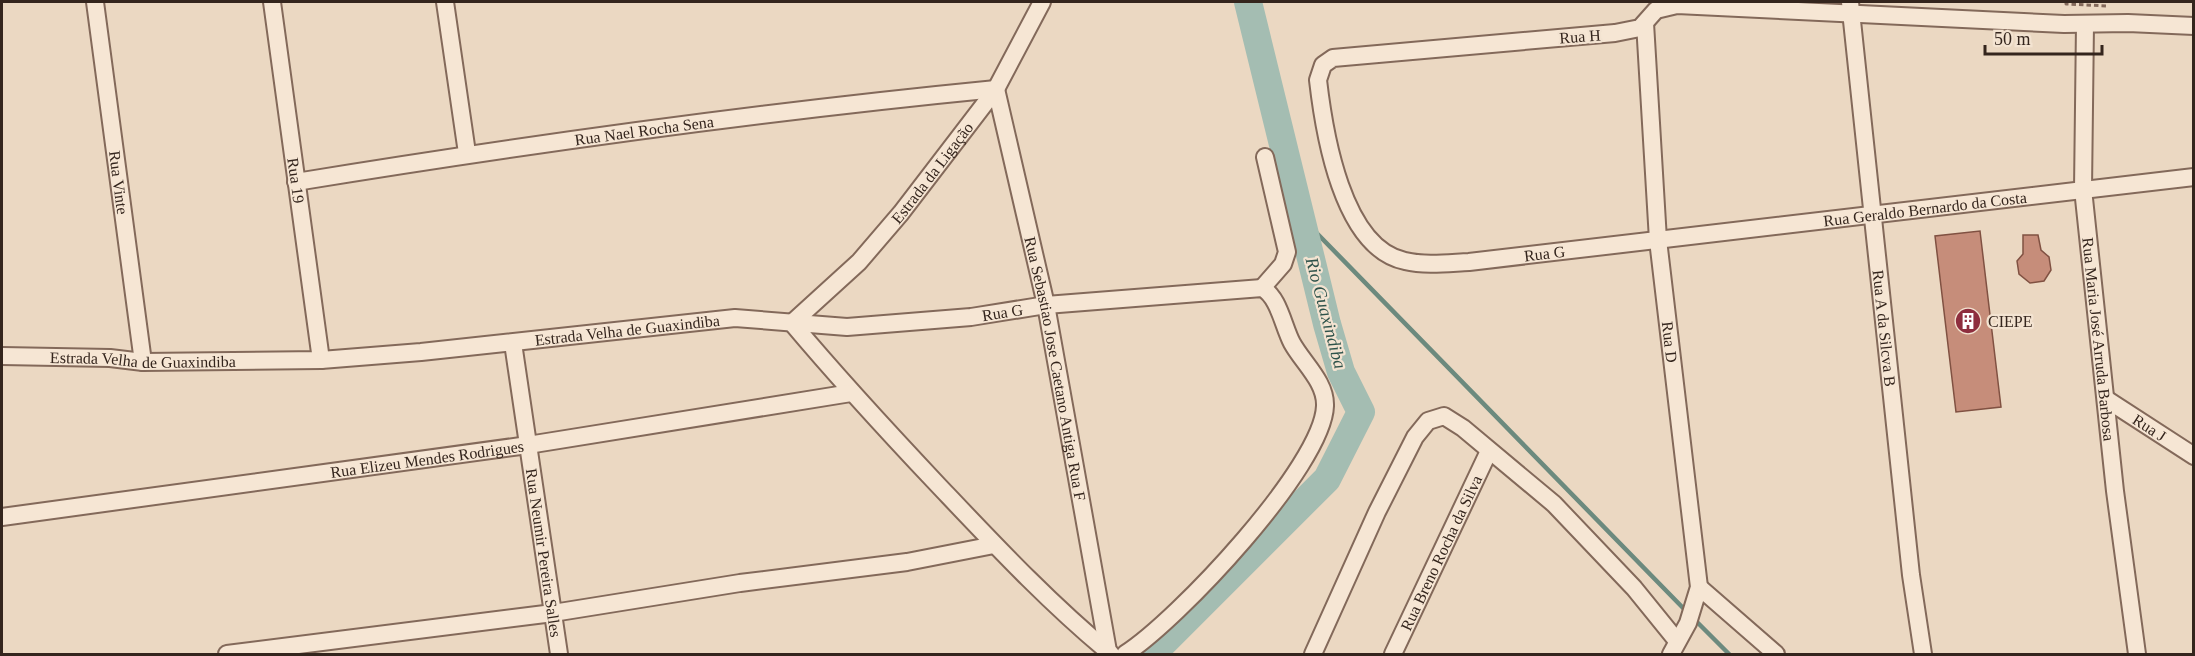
<svg xmlns="http://www.w3.org/2000/svg" width="2195" height="656" font-family="'Times New Roman',serif">
<style>
.lines{fill:none;stroke-linecap:round;stroke-linejoin:round}
.stream{stroke:#6c8a7e;stroke-width:4.5}
.river{stroke:#a4bdb2;stroke-width:28}
.building{fill:#c68d7a;stroke:#805142;stroke-width:1.5}
.minor-casing{stroke:#83695a;stroke-width:20}
.path{stroke:#83695a;stroke-width:3;stroke-dasharray:4.5 3;stroke-linecap:butt}
.minor{stroke:#f6e6d4;stroke-width:16}
.labels{text-anchor:middle;stroke-width:4.5;stroke-linejoin:round;paint-order:stroke}
.street-label{font-size:16px;fill:#34251d;stroke:#f3e3d1}
.poi-label{font-size:16px;fill:#34251d;stroke:#f3e3d1;text-anchor:start}
.water-label{font-size:18px;font-style:italic;fill:#2e524a;stroke:#f3e3d1}
</style>
<rect width="100%" height="100%" fill="#ebd8c2"/>
<g class="lines">
<g class="stream">
<polyline points="1301,217 1687,612"/>
<polyline points="1693,618 1729,654"/>
</g>
<polyline class="river" points="1152,654 1327,479 1361,412 1341,372 1327,324 1248,2"/>
</g>
<g class="building">
<polygon points="1980,231 2001,407 1956,412 1935,236"/>
<polygon points="2023,235 2038,235 2041,250 2049,257 2051,270 2044,281 2030,283 2019,274 2017,261 2023,254"/>
</g>
<g class="lines">
<g class="minor-casing">
<g id="minor">
<path id="s1" d="M 95,2 L 143,362"/>
<path id="s2" d="M 272,2 L 321,360"/>
<polyline points="445,2 467,153"/>
<path id="s3" d="M 1850,2 L 1911,575 L 1923,654"/>
<path id="s4" d="M 1645,23 L 1658,240 L 1699,587 L 1688,623 L 1671,654"/>
<path id="s5" d="M 2085,24 L 2083,189 L 2115,491 L 2137,654"/>
<path id="s6" d="M 2194,26 L 2128,23 L 2064,24 L 1677,5 L 1656,10 L 1640,28 L 1615,33 L 1333,58 L 1323,65 L 1318,80 C 1324,132 1342,248 1405,261 C 1426,266 1448,263 1469,262 L 2194,177"/>
<path id="s7" d="M 996,89 L 1046,305 L 1108,651"/>
<path id="s8" d="M 296,182 C 529,144 761,112 996,89"/>
<polyline points="1262,288 1283,264 1287,252 1265,157"/>
<path d="M 792,323 C 839,379 888,432 938,485 C 994,544 1049,603 1111,654"/>
<path id="s9" d="M 792,323 L 859,262 L 901,213 L 996,89 L 1042,2"/>
<path id="s10" d="M 513,343 L 559,654"/>
<path id="s11" d="M 2,356 L 110,358 L 143,362 L 321,360 L 421,352 L 735,318 L 847,327 L 971,317 L 1046,305 L 1262,288 C 1279,297 1283,326 1292,343 C 1303,363 1326,382 1325,406 C 1323,466 1177,621 1125,654"/>
<path id="s12" d="M 2106,399 L 2194,456"/>
<path id="s13" d="M 2,517 L 528,445 L 851,393"/>
<polyline points="1699,587 1776,654"/>
<polyline points="227,654 553,613 740,583 907,562 994,545"/>
<polyline points="1313,654 1377,512 1415,437 1428,421 1444,416 1463,428 1554,504 1634,588 1677,641"/>
<path id="s14" d="M 1393,654 L 1489,451"/>
</g>
</g>
<polyline class="path" points="2066,2 2066,4 2108,6"/>
<use href="#minor" class="minor"/>
</g>
<defs>
<g id="building-disc" transform="scale(1.35)"><circle r="9.5" fill="#8e2e3e" stroke="#f3e3d1"/><path d="M-4-6H4V6H1V3H-1V6H-4ZM-2.5-4.3h1.7v1.8h-1.7ZM.8-4.3h1.7v1.8H.8ZM-2.5-1h1.7V.8h-1.7ZM.8-1h1.7V.8H.8Z" fill="#fff"/></g>
</defs>
<g fill-rule="evenodd">
<use href="#building-disc" x="1968" y="321"/>
</g>
<g class="labels">
<g class="street-label">
<text transform="translate(1580 36) rotate(-4)" y="6">Rua H</text>
<text dy="6" stroke="none"><textPath href="#s8" startOffset="352">Rua Nael Rocha Sena</textPath></text>
<text dy="6" stroke="none"><textPath href="#s9" startOffset="206">Estrada da Ligação</textPath></text>
<text dy="6" stroke="none"><textPath href="#s2" startOffset="180">Rua 19</textPath></text>
<text dy="6" stroke="none"><textPath href="#s1" startOffset="182">Rua Vinte</textPath></text>
<text dy="6" stroke="none"><textPath href="#s6" startOffset="1635">Rua Geraldo Bernardo da Costa</textPath></text>
<text dy="6" stroke="none"><textPath href="#s6" startOffset="1252">Rua G</textPath></text>
<text dy="6" stroke="none"><textPath href="#s11" startOffset="1004">Rua G</textPath></text>
<text dy="6" stroke="none"><textPath href="#s3" startOffset="328">Rua A da Silcva B</textPath></text>
<text dy="6" stroke="none"><textPath href="#s11" startOffset="627">Estrada Velha de Guaxindiba</textPath></text>
<text dy="6" stroke="none"><textPath href="#s5" startOffset="316">Rua Maria José Arruda Barbosa</textPath></text>
<text dy="6" stroke="none"><textPath href="#s4" startOffset="320">Rua D</textPath></text>
<text dy="6" stroke="none"><textPath href="#s11" startOffset="141">Estrada Velha de Guaxindiba</textPath></text>
<text dy="6" stroke="none"><textPath href="#s7" startOffset="286">Rua Sebastiao Jose Caetano Antiga Rua F</textPath></text>
<text dy="6" stroke="none"><textPath href="#s12" startOffset="52">Rua J</textPath></text>
<text dy="6" stroke="none"><textPath href="#s13" startOffset="429">Rua Elizeu Mendes Rodrigues</textPath></text>
<text dy="6" stroke="none"><textPath href="#s10" startOffset="212">Rua Neumir Pereira Salles</textPath></text>
<text dy="6" stroke="none"><textPath href="#s14" startOffset="112">Rua Breno Rocha da Silva</textPath></text>
</g>
<g class="poi-label">
<text x="1988" y="327">CIEPE</text>
</g>
<g class="water-label">
<text transform="translate(1326 313) rotate(75)" y="6">Rio Guaxindiba</text>
</g>
</g>
<rect width="2195" height="656" fill="none" stroke="#34251d" stroke-width="6"/>
<path d="M1985 45v9h117v-9" fill="none" stroke="#34251d" stroke-width="3"/>
<text x="1994" y="45" font-size="18" fill="#34251d" stroke="#f3e3d1" stroke-width="4.5" paint-order="stroke">50 m</text>
</svg>
